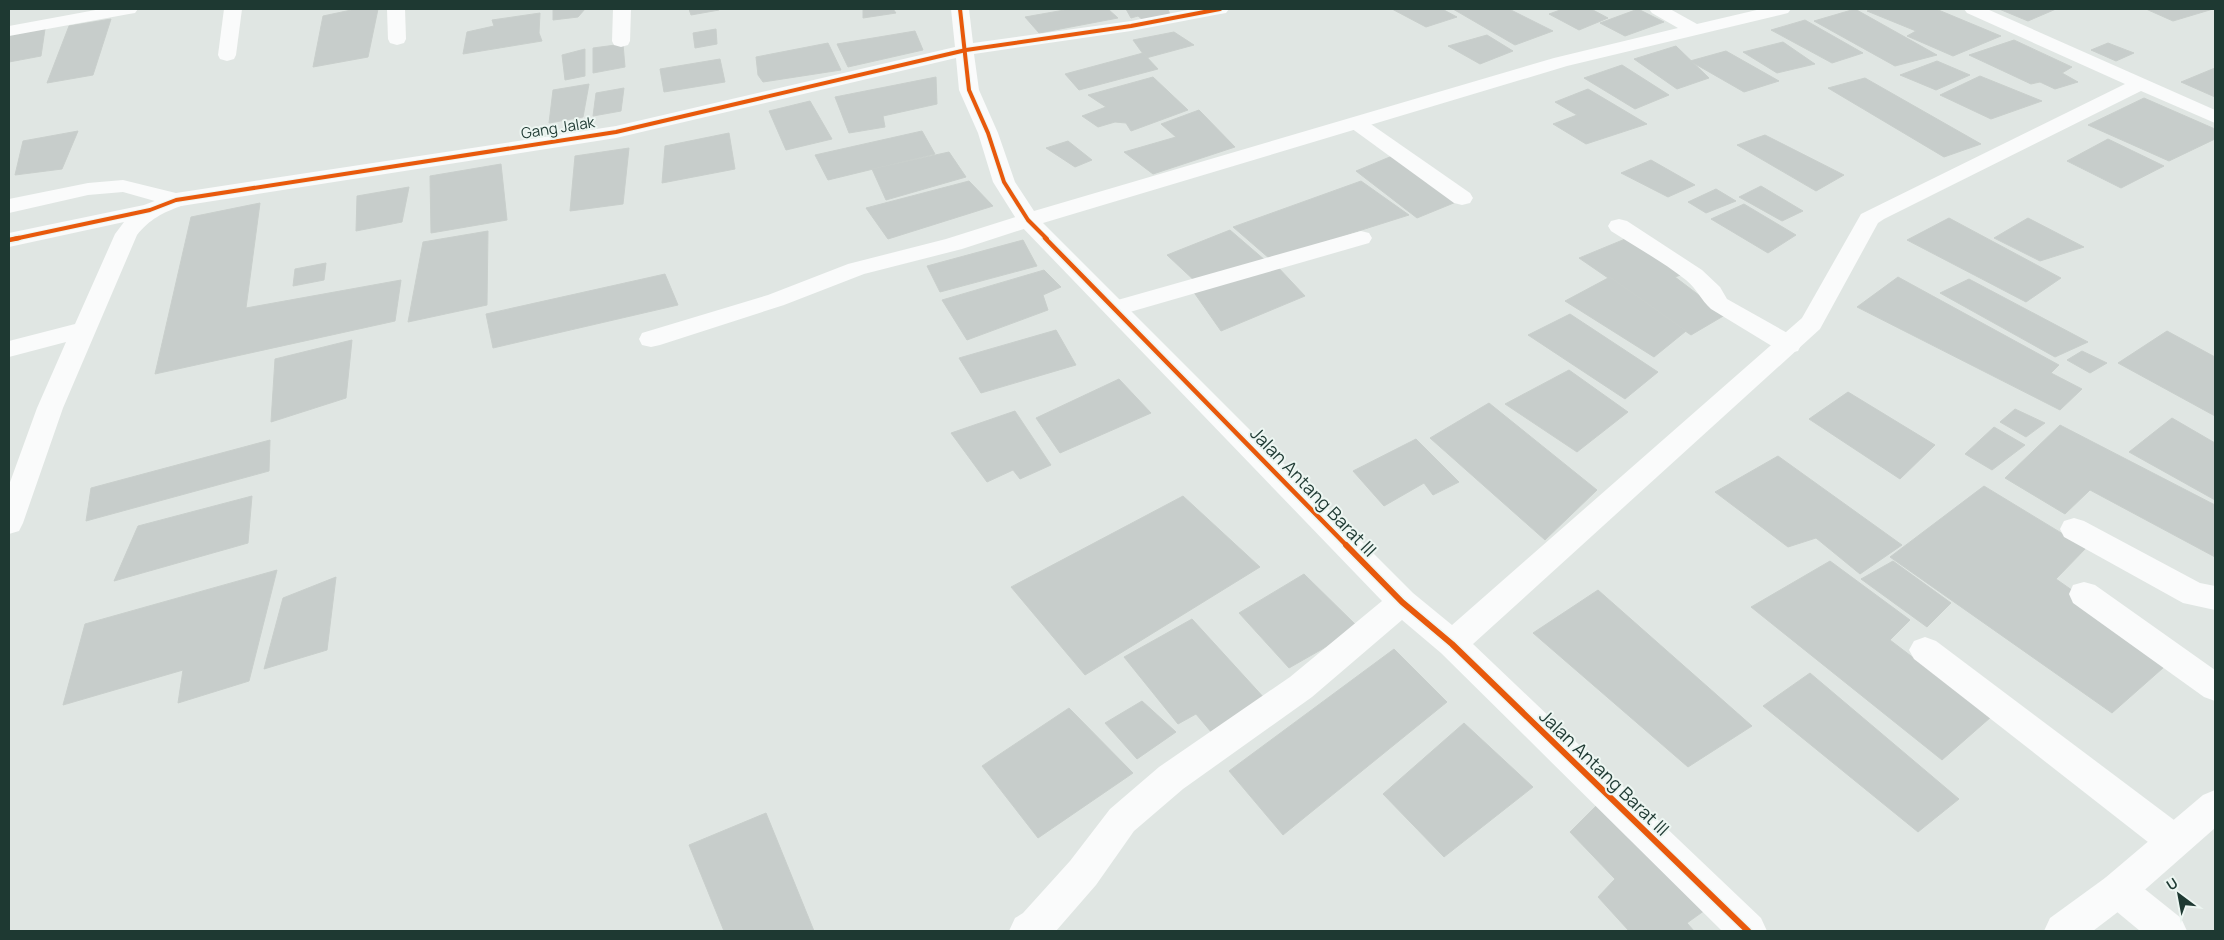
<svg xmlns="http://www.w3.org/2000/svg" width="2224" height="940" font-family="Manrope,sans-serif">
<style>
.building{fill:#c7cdcb;stroke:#c9cfcc}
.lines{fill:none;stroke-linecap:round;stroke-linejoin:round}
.service{fill:#fafbfb;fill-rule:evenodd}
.minor{fill:#fafbfb;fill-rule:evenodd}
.cycleway-far2-casing{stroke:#edf6f2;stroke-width:6}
.cycleway-far1-casing{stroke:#edf6f2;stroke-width:8}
.cycleway-casing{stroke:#edf6f2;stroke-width:9}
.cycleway-far2{stroke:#e8590c;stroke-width:4}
.cycleway-far1{stroke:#e8590c;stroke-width:4.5}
.cycleway{stroke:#e8590c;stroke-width:6}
.labels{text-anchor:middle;stroke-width:4;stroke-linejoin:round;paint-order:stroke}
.far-street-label{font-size:15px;fill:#1e3932;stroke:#edf6f2}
.street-label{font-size:18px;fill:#1e3932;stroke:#edf6f2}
</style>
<rect width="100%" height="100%" fill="#e0e6e3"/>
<g class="building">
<polygon points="356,9 378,9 368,57 313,67 323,16"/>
<polygon points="553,9 585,9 578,17 553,20"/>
<polygon points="689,9 719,9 719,10 691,15"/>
<polygon points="863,9 893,9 896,13 863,18"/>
<polygon points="1070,9 1108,9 1118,18 1039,33 1025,17"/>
<polygon points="1126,9 1168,9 1170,15 1143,20 1138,16 1131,18"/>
<polygon points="1392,9 1442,9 1457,17 1426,27"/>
<polygon points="1453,9 1509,9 1553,31 1515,45"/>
<polygon points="1563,9 1591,9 1608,18 1579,30 1549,14"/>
<polygon points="1638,9 1664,22 1625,36 1600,23"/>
<polygon points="1855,9 1937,55 1895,66 1814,21"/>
<polygon points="1875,9 1936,9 2001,36 1953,56 1907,36 1916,31 1867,11"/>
<polygon points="1999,9 2056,9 2028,21"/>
<polygon points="2146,9 2213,9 2173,21"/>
<polygon points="540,13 539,33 542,41 463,54 467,32 494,26 492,20"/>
<polygon points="111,19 93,75 47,83 69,26"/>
<polygon points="1805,20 1863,53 1832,63 1771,30"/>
<polygon points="45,29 41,56 9,62 9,36"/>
<polygon points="716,29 717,44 695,48 693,33"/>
<polygon points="915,31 923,50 848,67 837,44"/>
<polygon points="1174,32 1194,45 1146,58 1133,40"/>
<polygon points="1487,35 1513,51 1480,64 1448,46"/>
<polygon points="2014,40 2072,67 2062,73 2078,82 2055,89 2040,82 2031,84 1969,55"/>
<polygon points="1783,42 1815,64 1777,73 1743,52"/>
<polygon points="828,43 841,70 763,82 758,75 756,57"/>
<polygon points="2108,43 2134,53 2116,61 2091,50"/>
<polygon points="623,44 625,67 593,73 593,48"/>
<polygon points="1676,46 1709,78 1677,89 1634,59"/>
<polygon points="585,49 585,76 565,80 562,55"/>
<polygon points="1726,51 1779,81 1744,92 1690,61"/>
<polygon points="1143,53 1158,69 1079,90 1065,74"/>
<polygon points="720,59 725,82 664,92 660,69"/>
<polygon points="1937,61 1970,75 1936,90 1900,75"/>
<polygon points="1622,65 1669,95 1635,109 1584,78"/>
<polygon points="2215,68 2215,97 2181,82"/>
<polygon points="1980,76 2042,101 1991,119 1940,95"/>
<polygon points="936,77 937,104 883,116 885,127 849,133 835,97"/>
<polygon points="1153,77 1188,110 1131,131 1126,123 1115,122 1098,127 1082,116 1106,107 1088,95"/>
<polygon points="1865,78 1981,144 1944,157 1828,88"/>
<polygon points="589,84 583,117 549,123 553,90"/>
<polygon points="624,88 621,111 593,116 596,93"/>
<polygon points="1588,89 1647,124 1586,144 1553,124 1577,115 1555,102"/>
<polygon points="2144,98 2215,129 2215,139 2169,161 2088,125"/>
<polygon points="810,101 832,139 786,150 769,111"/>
<polygon points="1199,110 1235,147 1153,174 1124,152 1176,137 1161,124"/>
<polygon points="78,131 62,169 15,175 23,141"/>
<polygon points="922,131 935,154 828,180 815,155"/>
<polygon points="729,133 735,169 662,183 665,146"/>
<polygon points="1765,135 1844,175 1816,191 1737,145"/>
<polygon points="2108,139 2164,166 2121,188 2067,161"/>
<polygon points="1068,141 1092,160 1075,167 1046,148"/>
<polygon points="629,148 623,204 570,211 575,156"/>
<polygon points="949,152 966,177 886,200 872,169"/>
<polygon points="1397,154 1461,200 1417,218 1356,171"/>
<polygon points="1651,160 1695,185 1668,197 1621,173"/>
<polygon points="501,164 507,220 431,233 430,176"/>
<polygon points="969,181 993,206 888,239 866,208"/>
<polygon points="1361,181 1409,215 1270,259 1233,227"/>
<polygon points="1761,186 1803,211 1782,221 1739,197"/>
<polygon points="409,187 402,222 356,231 357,196"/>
<polygon points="1716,189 1736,201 1706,213 1688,202"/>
<polygon points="260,203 246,308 401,280 395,321 155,374 191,217"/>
<polygon points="1744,204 1796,235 1768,253 1711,219"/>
<polygon points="1949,218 2061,278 2026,302 1907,240"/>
<polygon points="2028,218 2084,247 2040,261 1994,238"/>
<polygon points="1230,230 1266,261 1197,283 1167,255"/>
<polygon points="488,231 487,305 408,322 423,242"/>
<polygon points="1630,237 1686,273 1675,277 1725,315 1691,335 1579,258"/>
<polygon points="1023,240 1037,266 940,292 927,266"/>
<polygon points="326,263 324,280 293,286 295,269"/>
<polygon points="1275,264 1305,296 1221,331 1193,291"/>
<polygon points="1044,270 1061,287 1043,295 1048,310 967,340 942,300"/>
<polygon points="665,274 678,305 493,348 486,314"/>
<polygon points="1610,277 1686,331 1654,357 1565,301"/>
<polygon points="1898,277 2059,365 2051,373 2082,389 2060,410 1857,307"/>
<polygon points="1969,279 2088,342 2055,357 1940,293"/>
<polygon points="1570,314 1658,372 1625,399 1528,335"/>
<polygon points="1056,330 1076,365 981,393 959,358"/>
<polygon points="2167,331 2215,357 2215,416 2118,363"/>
<polygon points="352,340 346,398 271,422 275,359"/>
<polygon points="2082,351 2107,363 2090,373 2067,360"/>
<polygon points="1569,370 1628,412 1577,452 1505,404"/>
<polygon points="1119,379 1151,413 1060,453 1036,418"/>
<polygon points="1848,392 1935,445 1900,479 1809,419"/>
<polygon points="1489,403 1597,490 1545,540 1430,438"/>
<polygon points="2015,409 2045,423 2026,437 2000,422"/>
<polygon points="1015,411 1051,465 1020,479 1013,470 987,482 951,433"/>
<polygon points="2172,418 2215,443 2215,500 2129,452"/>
<polygon points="2060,425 2215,505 2215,557 2090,490 2065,514 2005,478"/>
<polygon points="1994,427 2025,445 1992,470 1965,454"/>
<polygon points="1416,439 1459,482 1433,495 1424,483 1384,506 1353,471"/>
<polygon points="270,440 269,471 86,521 91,488"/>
<polygon points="1778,456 1902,545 1860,574 1816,538 1788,547 1715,492"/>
<polygon points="1984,486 2086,548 2056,579 2172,660 2112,713 1890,557"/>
<polygon points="252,496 248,543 114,581 138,526"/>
<polygon points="1183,496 1260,567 1085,675 1011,587"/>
<polygon points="1830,561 1910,620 1890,640 1991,717 1942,760 1751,607"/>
<polygon points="1893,561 1951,603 1927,627 1861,579"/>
<polygon points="277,570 249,681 178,703 183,670 63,705 85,624"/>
<polygon points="1304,574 1359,628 1289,668 1239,613"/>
<polygon points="336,577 327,650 264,669 283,598"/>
<polygon points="1598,590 1752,726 1688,767 1533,633"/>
<polygon points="1192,619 1266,700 1212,733 1196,714 1178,724 1124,657"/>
<polygon points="1394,649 1447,702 1283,835 1229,771"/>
<polygon points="1810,673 1959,799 1918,832 1763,706"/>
<polygon points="1142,701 1176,732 1137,759 1105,723"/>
<polygon points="1069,708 1133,773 1038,838 982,766"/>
<polygon points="1464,723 1533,787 1444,857 1383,794"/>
<polygon points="1604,798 1712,905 1687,923 1694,931 1629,931 1598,897 1615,879 1570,832"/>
<polygon points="766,813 814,931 724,931 689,845"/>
</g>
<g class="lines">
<g class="service">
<polygon points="224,9 242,9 236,55 234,59 227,61 220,59 218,55"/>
<polygon points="387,9 405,9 406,39 404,43 397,45 390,43 388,39"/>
<polygon points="1358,118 1365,120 1470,193 1473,198 1470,203 1462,205 1454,203 1351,128 1348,124 1351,120"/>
<polygon points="123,180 184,195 187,200 184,205 176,207 123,192 88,195 9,213 9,199 88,183"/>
<polygon points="1028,213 1036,215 1039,220 1036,225 962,249 864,274 784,305 660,345 651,347 642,345 639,339 642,333 768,295 848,264 946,239"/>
<path d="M 1619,219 L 1627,221 L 1702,270 L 1720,287 L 1727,299 L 1798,339 L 1801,345 L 1798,351 L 1789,353 L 1780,351 L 1711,309 C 1701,300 1697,289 1686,280 C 1663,262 1636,247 1611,231 L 1608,226 L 1611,221 Z"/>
<polygon points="1361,231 1369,233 1372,238 1369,243 1116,316 1107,313 1104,308 1107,303"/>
<polygon points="2074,518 2084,521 2200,583 2215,586 2215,610 2183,603 2064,537 2060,529 2064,521"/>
<polygon points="2084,582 2095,585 2215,670 2215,701 2204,697 2073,603 2069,594 2073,585"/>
<polygon points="1925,637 1936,641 2186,829 2192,841 2186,853 2174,858 2162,853 1914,659 1909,650 1914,641"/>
<polygon points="2118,872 2131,878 2181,918 2187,931 2140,931 2105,902 2100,890 2105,878"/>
</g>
<g class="minor">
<polygon points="101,9 138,9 135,13 129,14 9,36 9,26"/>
<polygon points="613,9 631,9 630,41 628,45 621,47 614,45 612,41"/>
<path d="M 951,9 L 969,9 L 973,43 L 1131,21 L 1193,9 L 1229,9 L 1226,13 L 1220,14 L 1131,31 L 974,54 L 979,90 L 998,133 L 1015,182 L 1034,211 L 1554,58 L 1678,28 L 1652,13 L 1649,9 L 1670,9 L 1697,24 L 1761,9 L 1791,9 L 1788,13 L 1567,66 L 1043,223 L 1413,593 L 1452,625 L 1802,318 L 1861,214 L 2125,84 L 1967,13 L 1964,9 L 1987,9 L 2215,110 L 2215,123 L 2141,91 L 1884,219 L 1878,223 L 1820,329 L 1473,644 L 1761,918 L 1767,931 L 1722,931 L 1441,653 L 1402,620 L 1312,697 L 1183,789 L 1134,831 L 1096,885 L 1056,931 L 1009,931 L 1015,918 L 1023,913 L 1070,861 L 1110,809 L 1159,767 L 1290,677 L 1382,601 L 1020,225 L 993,182 L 978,133 L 959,90 L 956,58 L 616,138 L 181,206 C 162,213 150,219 137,235 L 63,408 L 23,523 L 19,531 L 9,534 L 9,485 L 37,408 L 66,342 L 9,357 L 9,341 L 75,324 L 115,234 L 124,222 L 9,247 L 9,233 L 144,205 L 176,193 L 616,126 L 955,47 Z"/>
<polygon points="2215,790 2215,828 2131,902 2093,931 2044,931 2050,918 2105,878 2203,795"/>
</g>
<g class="cycleway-far2-casing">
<g id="cycleway-far2">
<polyline points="960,9 969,90 988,133 1004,182 1028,220 1047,239"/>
<polyline points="14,239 150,210 176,200 616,132 966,50 1131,26 1220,9"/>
</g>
</g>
<g class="cycleway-far1-casing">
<g id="cycleway-far1">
<polyline points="1045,238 1347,546"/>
<polyline points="9,240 19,238"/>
</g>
</g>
<g class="cycleway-casing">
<polyline id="cycleway" points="1346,545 1402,602 1452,644 1748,931"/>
</g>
<use href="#cycleway-far2" class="cycleway-far2"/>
<use href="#cycleway-far1" class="cycleway-far1"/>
<use href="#cycleway" class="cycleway"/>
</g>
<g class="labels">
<g class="far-street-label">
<text transform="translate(558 128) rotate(-9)" y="5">Gang Jalak</text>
</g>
<g class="street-label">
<text transform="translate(1313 492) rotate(46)" y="6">Jalan Antang Barat III</text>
<text transform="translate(1604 773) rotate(44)" y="6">Jalan Antang Barat III</text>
</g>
</g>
<rect width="2224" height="940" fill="none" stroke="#1e3932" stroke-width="20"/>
<g transform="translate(2179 895) rotate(328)" stroke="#edf6f2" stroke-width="4" paint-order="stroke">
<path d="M0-4L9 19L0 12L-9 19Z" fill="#1e3932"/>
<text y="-8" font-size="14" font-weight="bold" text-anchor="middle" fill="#1e3932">U</text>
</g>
</svg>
